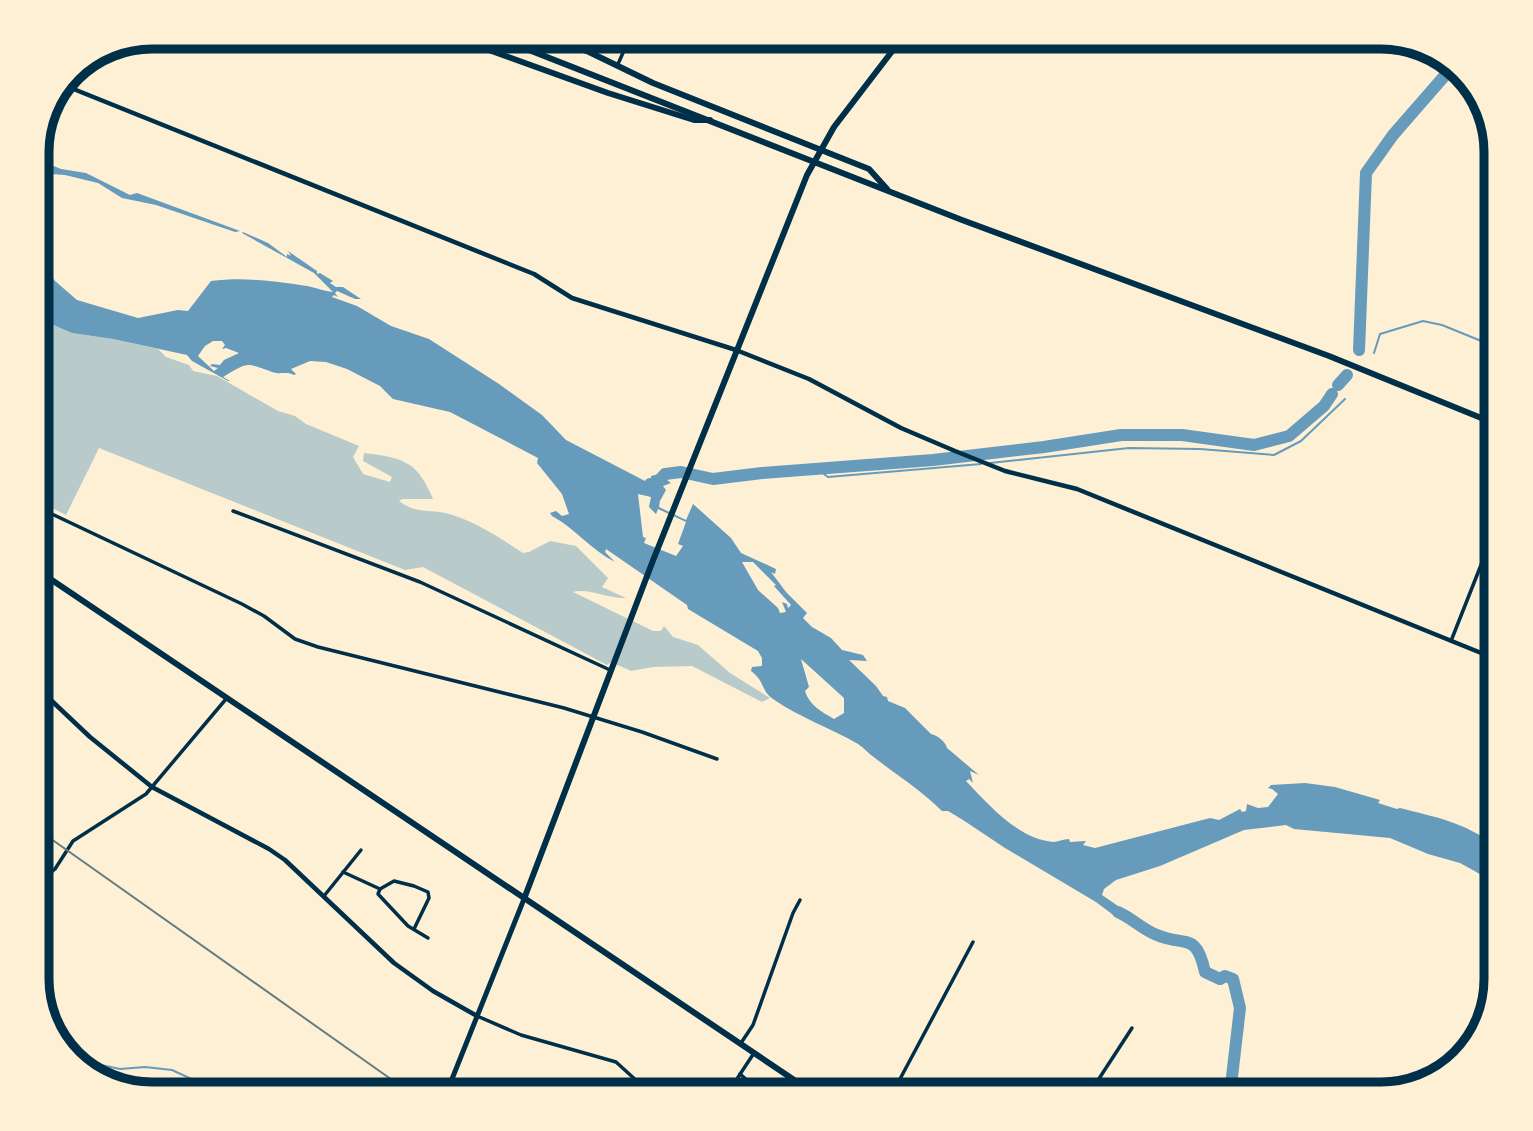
<svg xmlns="http://www.w3.org/2000/svg" width="1533" height="1131" font-family="'Source Sans 3',sans-serif">
<style>
.green{fill:#b9caca}
.water{fill:#669bbc;fill-rule:evenodd}
.lines{fill:none;stroke-linecap:round;stroke-linejoin:round}
.stream{stroke:#669bbc;stroke-width:2}
.river{stroke:#669bbc;stroke-width:12}
.minor{stroke:#003049;stroke-width:3.5}
.tertiary{stroke:#003049;stroke-width:4.5}
.secondary{stroke:#003049;stroke-width:5}
.primary{stroke:#003049;stroke-width:6}
.trunk{stroke:#003049;stroke-width:6}
.rail{stroke:#657d81;stroke-width:2}
.rim{fill:none;stroke:#003049;stroke-width:9}
</style>
<rect width="100%" height="100%" fill="#fdf0d5"/>
<path class="green" d="M 37,318 L 72,333 L 113,339 L 158,349 L 166,357 L 189,365 L 193,371 L 217,376 L 278,411 L 295,416 L 306,424 L 359,446 L 353,457 L 363,474 L 390,482 L 392,477 L 363,461 L 364,453 C 404,458 417,461 433,499 L 402,499 L 399,501 C 417,514 425,509 445,513 C 472,519 500,538 523,553 L 529,552 L 550,541 L 576,546 L 608,578 L 602,587 L 626,598 C 608,599 589,588 573,592 L 653,631 L 661,631 L 664,626 L 673,637 L 698,645 L 730,673 L 770,698 L 762,702 L 692,666 L 653,667 L 631,671 L 611,662 L 607,665 L 423,567 L 405,570 L 99,448 L 66,515 L 37,500 Z"/>
<g class="water">
<polygon points="37,159 61,169 86,173 130,195 137,193 240,231 235,232 156,205 122,198 98,183 65,175 37,173"/>
<path d="M 243,232 L 268,243 L 287,257 L 287,254 L 291,256 L 288,251 L 317,271 L 317,274 L 320,273 L 333,281 L 330,283 L 336,287 L 343,287 L 361,299 L 355,299 L 337,291 L 335,293 L 338,297 L 334,295 L 332,297 L 357,306 L 391,326 L 429,339 L 499,384 L 542,415 L 566,440 L 645,481 L 651,483 L 651,476 L 659,474 L 671,483 L 663,486 L 666,490 L 660,501 L 659,507 L 686,520 L 693,504 L 731,538 L 741,553 L 776,569 L 775,574 L 771,572 L 786,592 L 807,613 L 803,618 L 812,627 L 831,638 L 842,650 L 863,655 L 867,661 L 849,660 L 876,686 L 883,696 L 887,697 L 888,701 L 905,708 L 931,734 C 937,735 946,742 947,748 L 979,775 L 970,771 L 973,783 L 969,779 L 966,781 C 988,804 1018,839 1053,842 C 1058,842 1063,839 1069,839 L 1070,842 L 1086,841 L 1083,845 L 1095,848 L 1210,818 L 1219,820 L 1240,809 L 1242,812 L 1246,811 L 1247,804 L 1258,808 L 1268,807 L 1278,794 L 1272,789 L 1268,788 L 1271,785 L 1305,783 L 1335,787 L 1380,800 L 1378,803 L 1397,809 L 1400,808 C 1438,818 1462,821 1496,846 L 1496,883 L 1460,863 L 1428,854 L 1390,838 L 1294,829 L 1286,825 L 1244,830 L 1160,866 L 1116,880 L 1104,889 L 1102,895 L 1134,917 L 1131,919 L 1119,915 L 1116,917 L 1096,902 L 1005,848 L 963,820 L 948,811 L 942,811 C 921,790 898,776 875,758 C 869,754 864,748 858,744 C 831,728 800,718 773,699 C 761,691 765,681 751,671 L 752,667 L 762,666 L 762,658 L 758,651 L 688,609 L 687,605 L 606,549 L 605,552 L 615,562 C 592,551 575,528 552,516 L 550,513 L 556,511 L 562,516 L 569,514 L 562,494 L 537,463 L 538,458 L 450,412 L 393,399 L 380,386 L 347,369 L 326,362 L 310,361 L 291,369 L 296,374 L 294,375 C 286,371 280,375 272,372 C 244,362 249,362 223,377 L 230,381 L 228,381 L 192,361 L 187,355 L 113,339 L 72,333 L 37,318 L 37,258 L 55,281 L 77,300 L 138,318 L 178,310 L 188,311 L 211,281 C 244,277 275,281 307,286 C 317,288 324,291 333,292 L 314,273 L 242,233 ZM 213,341 L 222,341 L 225,345 L 222,349 L 226,348 L 239,353 L 224,360 L 220,365 L 212,364 L 210,366 L 218,368 L 214,371 L 198,356 L 205,346 ZM 638,494 L 651,497 L 649,507 L 656,514 L 658,509 L 686,522 L 678,544 L 683,546 L 676,556 L 644,543 L 646,538 L 643,537 ZM 742,562 L 753,562 L 776,585 L 774,586 L 791,605 L 788,608 L 787,604 L 782,602 L 786,612 L 780,613 L 778,608 L 758,590 ZM 801,659 L 844,698 L 844,713 L 834,719 C 822,712 809,705 805,691 L 809,687 Z"/>
</g>
<g class="lines">
<g class="stream">
<polyline points="1374,353 1380,334 1423,321 1442,325 1496,347"/>
<polyline points="990,463 1129,448 1200,449 1274,455 1301,441 1345,399"/>
<polyline points="816,468 828,477 981,464"/>
<polyline points="73,1059 120,1069 145,1067 172,1070 224,1094"/>
</g>
<g class="river">
<polyline points="1359,350 1366,173 1393,135 1454,65"/>
<polyline points="1338,385 1347,375"/>
<polyline points="650,484 655,485 665,474 681,472 713,479 762,473 933,460 1044,447 1121,435 1182,435 1254,445 1289,436 1324,406 1332,394"/>
<path d="M 1118,912 C 1132,918 1143,930 1157,935 C 1185,947 1196,931 1205,972 L 1220,979 L 1225,976 L 1233,979 L 1240,1008 L 1230,1094"/>
</g>
<g class="minor">
<polyline points="618,64 630,37"/>
<polyline points="37,507 242,604 264,616 295,639 318,647 564,708 642,732 717,759"/>
<polyline points="233,511 420,582 610,670"/>
<polyline points="1451,641 1496,527"/>
<polyline points="343,872 380,889 378,894 408,926 428,938"/>
<polyline points="37,884 55,869 73,841 146,794 226,699"/>
<polyline points="380,889 394,881 414,886 428,892 429,898 414,929"/>
<polyline points="324,896 361,850"/>
<polyline points="477,1016 521,1035 616,1062 638,1082 653,1090 672,1094"/>
<polyline points="741,1043 753,1025 793,913 800,900"/>
<polyline points="740,1074 763,1094"/>
<polyline points="727,1094 754,1053"/>
<polyline points="892,1094 973,942"/>
<polyline points="1089,1094 1132,1028"/>
<polyline points="1239,1094 1240,1087"/>
</g>
<g class="tertiary">
<polyline points="66,86 534,274 572,298 736,350 809,379 901,428 955,451 1005,471 1077,489 1496,659"/>
<polyline points="37,687 90,737 152,787 269,849 285,860 394,963 433,991 477,1016"/>
</g>
<polyline class="secondary" points="446,1094 524,899"/>
<g class="primary">
<polyline points="37,570 815,1094"/>
<polyline points="524,899 652,563 807,175 834,127 903,37"/>
</g>
<g class="trunk">
<polyline points="453,37 608,93 694,120 710,120"/>
<polyline points="496,37 962,220 1329,356 1496,424"/>
<polyline points="549,37 589,52 653,83 869,169 887,189"/>
</g>
<polyline class="rail" points="37,829 412,1094"/>
</g>
<path d="M0 0H1533V1131H0ZM152 49H1381A103 103 0 0 1 1484 152V979A103 103 0 0 1 1381 1082H152A103 103 0 0 1 49 979V152A103 103 0 0 1 152 49Z" fill="#fdf0d5" fill-rule="evenodd"/>
<path class="rim" d="M152 49H1381A103 103 0 0 1 1484 152V979A103 103 0 0 1 1381 1082H152A103 103 0 0 1 49 979V152A103 103 0 0 1 152 49Z"/>
</svg>
